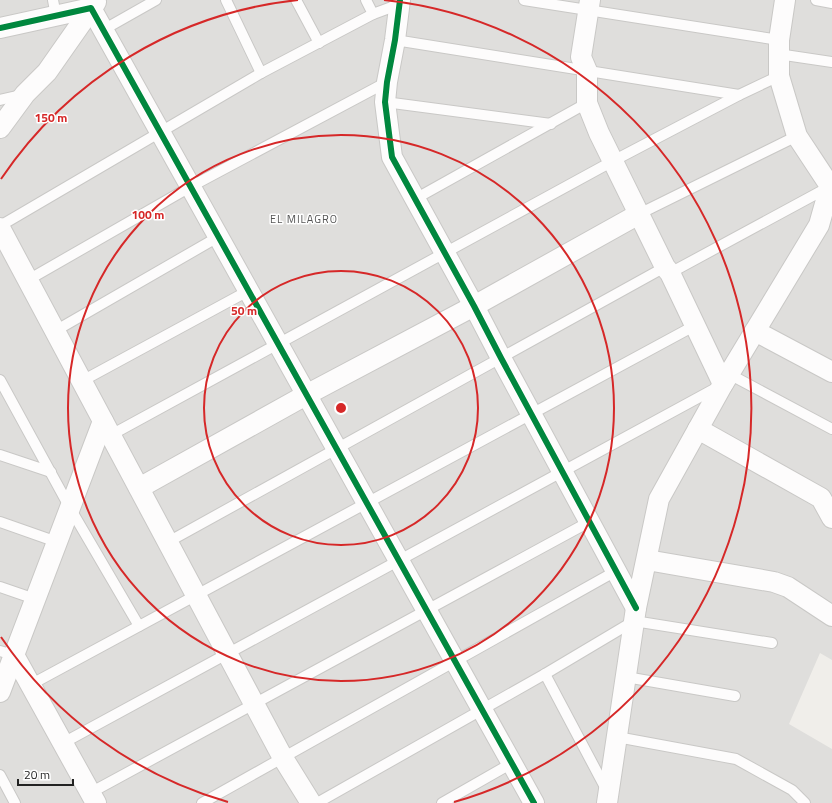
<svg xmlns="http://www.w3.org/2000/svg" width="832" height="803" font-family="'Titillium Web',sans-serif">
<style>
.residential{fill:#dfdedc}
.lines{fill:none;stroke-linecap:round;stroke-linejoin:round}
.lane-casing{stroke:#c9c8c6;stroke-width:12}
.street-casing{stroke:#c9c8c6;stroke-width:22}
.lane{stroke:#fdfcfc;stroke-width:10}
.street{stroke:#fdfcfc;stroke-width:20}
.cycleway-casing{stroke:#fff;stroke-width:8}
.cycleway{stroke:#00873e;stroke-width:6}
.ring{fill:none;stroke:#d62828;stroke-width:2}
.labels{text-anchor:middle;stroke-width:3;stroke-linejoin:round;paint-order:stroke}
.neighbourhood-label{font-size:11px;letter-spacing:1px;fill:#555;stroke:#fff}
.centre{fill:#d62828;stroke:#fff;stroke-width:2}
.ring-label{font-size:12px;text-anchor:middle;font-weight:bold;fill:#d62828;stroke:#fff;stroke-width:3;stroke-linejoin:round;paint-order:stroke}
</style>
<rect width="100%" height="100%" fill="#f0eeea"/>
<polygon class="residential" points="0,0 832,0 832,660 820,653 789,724 832,749 832,803 0,803"/>
<g class="lines">
<g class="lane-casing">
<g id="lane">
<polyline points="53,0 56,16"/>
<polyline points="226,0 261,73"/>
<polyline points="296,0 319,43"/>
<polyline points="366,0 373,14"/>
<polyline points="524,0 779,40"/>
<polyline points="816,0 832,3"/>
<polyline points="103,30 156,0"/>
<polyline points="395,40 739,95"/>
<polyline points="778,54 832,62"/>
<polyline points="0,100 21,95"/>
<polyline points="385,102 551,124"/>
<polyline points="415,199 587,103"/>
<polyline points="639,214 797,136"/>
<polyline points="0,226 261,73 373,14 400,4"/>
<polyline points="670,273 829,187"/>
<polyline points="28,280 190,187 387,82"/>
<polyline points="55,331 218,237"/>
<polyline points="729,374 832,429"/>
<polyline points="0,380 70,508 139,626"/>
<polyline points="82,381 248,291"/>
<polyline points="111,435 613,161 739,95 779,76"/>
<polyline points="0,455 51,472"/>
<polyline points="0,522 57,542"/>
<polyline points="168,542 665,267"/>
<polyline points="0,587 35,599"/>
<polyline points="0,651 14,655"/>
<polyline points="545,674 607,791"/>
<polyline points="626,677 735,696"/>
<polyline points="30,685 694,326"/>
<polyline points="617,737 736,759 792,790 805,803"/>
<polyline points="63,743 718,387"/>
<polyline points="0,775 15,803"/>
<polyline points="90,793 589,522"/>
<polyline points="202,803 616,571"/>
<polyline points="317,803 545,674 634,621 772,643"/>
<polyline points="442,803 512,763"/>
</g>
</g>
<g class="street-casing">
<g id="street">
<polyline points="400,0 395,40 387,82 385,102 392,157 474,306 501,358 636,608"/>
<polyline points="590,0 581,57 587,71 587,103 599,133 665,267 670,273 723,384"/>
<polyline points="785,0 779,40 779,76 797,136 830,186"/>
<polyline points="0,28 91,8 534,803"/>
<polyline points="0,128 25,94 47,72 96,2"/>
<polyline points="0,228 283,758 311,803"/>
<polyline points="755,331 832,372"/>
<polyline points="698,429 821,498 832,518"/>
<polyline points="139,488 306,395 474,306 639,214"/>
<polyline points="647,560 774,582 788,587 832,616"/>
<polyline points="14,655 96,803"/>
<polyline points="0,692 103,421"/>
<polyline points="607,803 636,608 659,499 723,384 819,225 830,186 832,184"/>
</g>
</g>
<use href="#lane" class="lane"/>
<use href="#street" class="street"/>
<g class="cycleway-casing">
<g id="cycleway">
<polyline points="400,0 395,40 387,82 385,102 392,157 474,306 501,358 636,608"/>
<polyline points="0,28 91,8 534,803"/>
</g>
</g>
<use href="#cycleway" class="cycleway"/>
</g>
<g class="ring">
<circle cx="341" cy="408" r="137"/>
<circle cx="341" cy="408" r="273"/>
<path d="M228 802A410 410 0 0 1 1 637M1 179A410 410 0 0 1 298 0M384 0A410 410 0 0 1 454 802"/>
</g>
<g class="labels">
<g class="neighbourhood-label">
<text x="304" y="223">EL MILAGRO</text>
</g>
</g>
<circle cx="341" cy="408" r="6" class="centre"/>
<g class="ring-label">
<text x="51" y="122">150 m</text>
<text x="148" y="219">100 m</text>
<text x="244" y="315">50 m</text>
</g>
<path d="M18 779v6h55v-6" fill="none" stroke="#222222" stroke-width="2"/>
<text x="24" y="779" font-size="12" fill="#222222" stroke="#ffffff" stroke-width="3" paint-order="stroke">20 m</text>
</svg>
